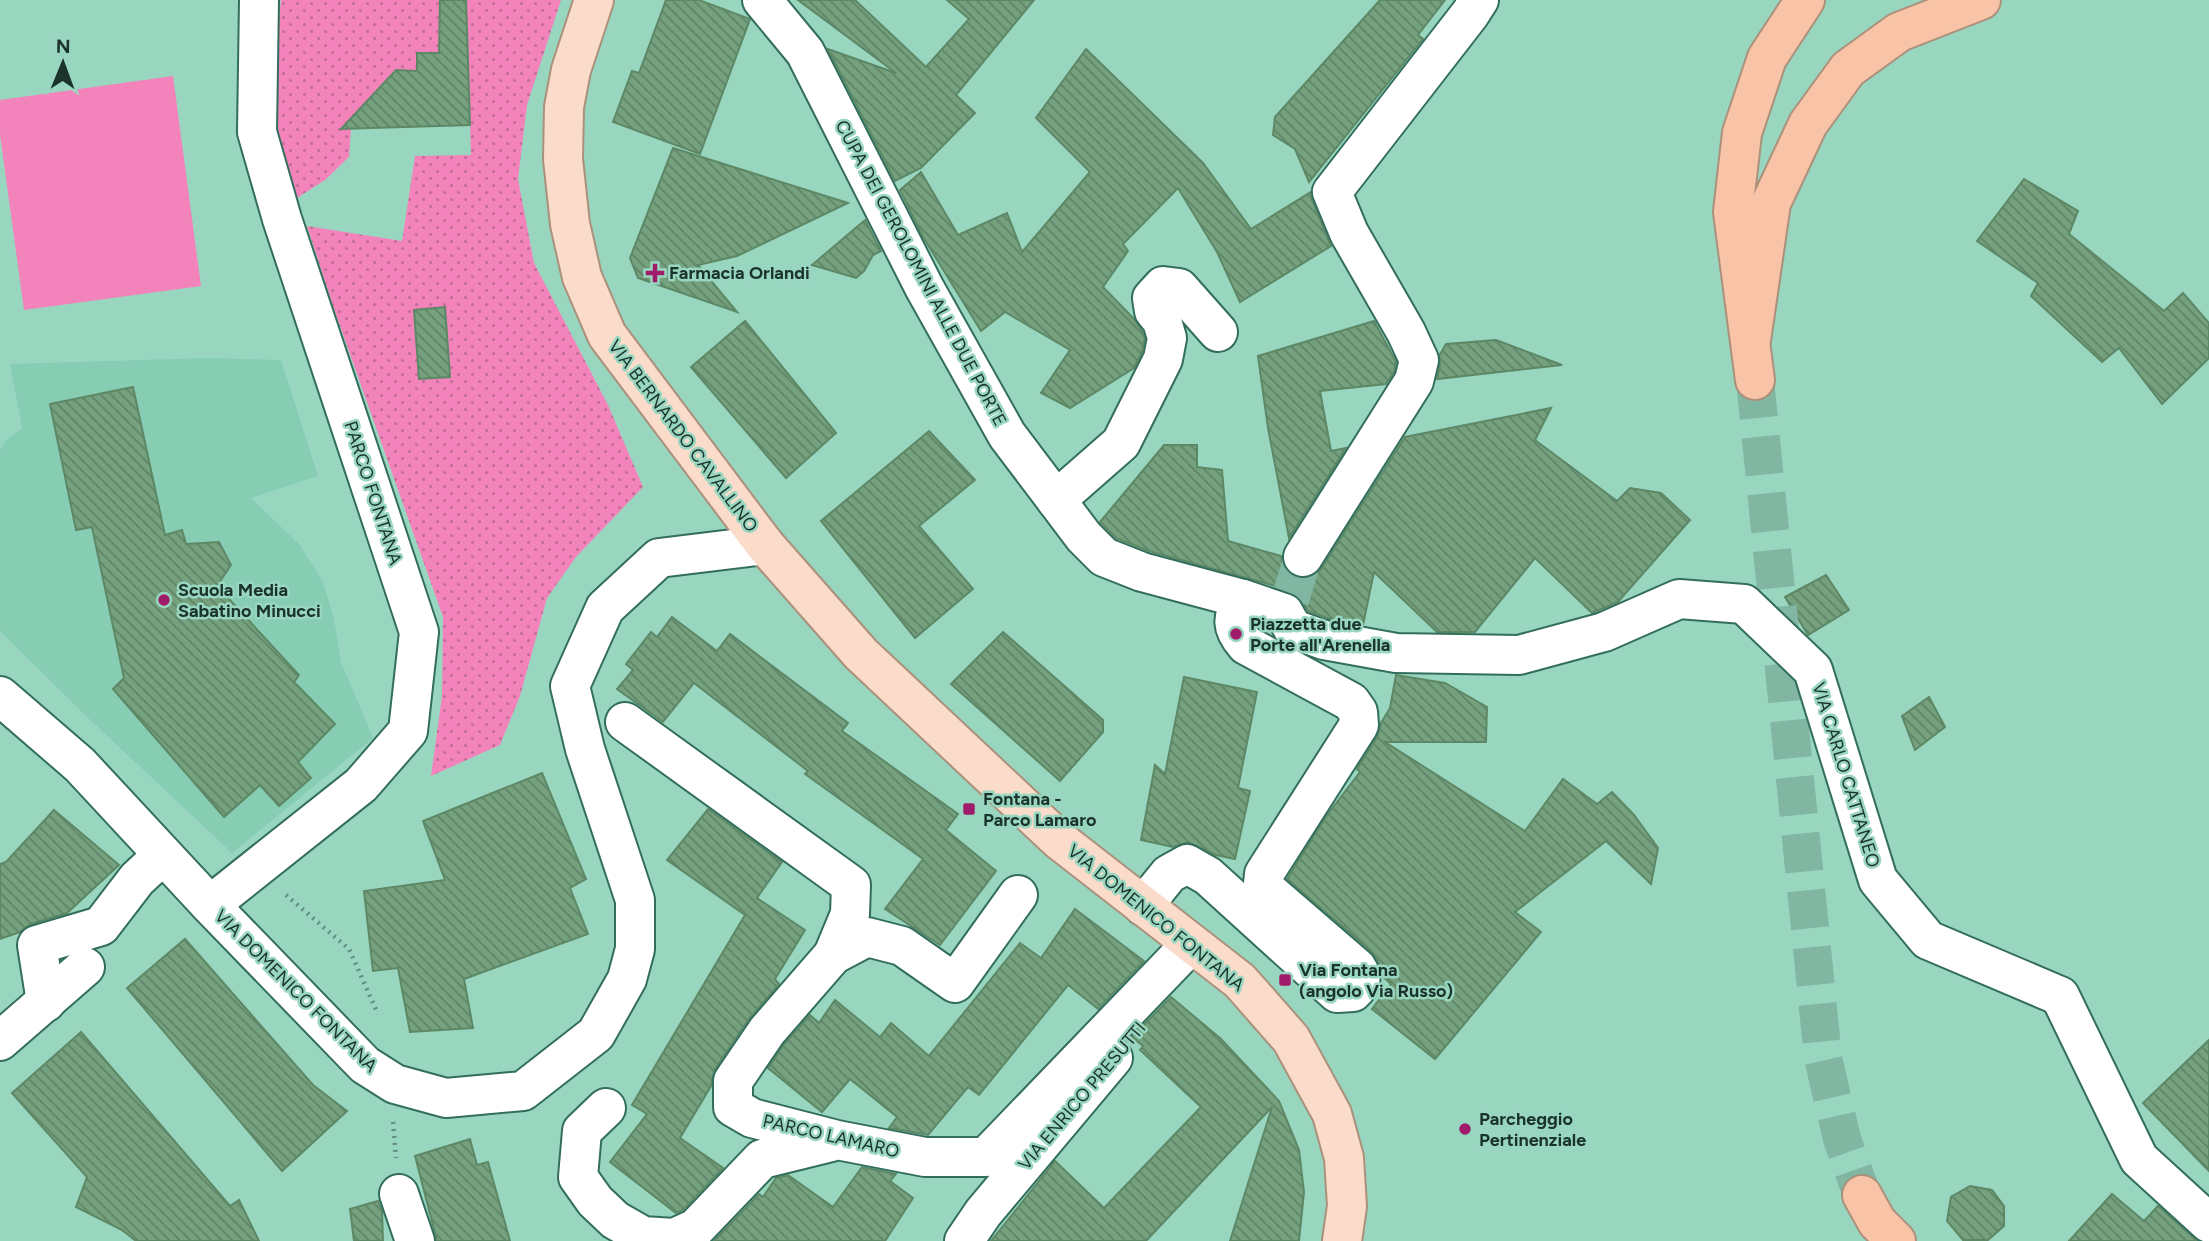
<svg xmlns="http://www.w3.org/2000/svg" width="2209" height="1241" font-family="Figtree,sans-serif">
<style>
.built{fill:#86cdb4}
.grass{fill:#f384bb}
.garden{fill:url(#garden-dots)}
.building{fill:url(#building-back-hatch);stroke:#5d8866;stroke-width:2}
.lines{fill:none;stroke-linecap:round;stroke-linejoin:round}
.minor-tunnel{stroke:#80b6a2;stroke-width:38;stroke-dasharray:38 19;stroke-linecap:butt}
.highway-tunnel{stroke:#80b6a2;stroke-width:38;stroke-dasharray:38 19;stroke-linecap:butt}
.minor-casing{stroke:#326e5b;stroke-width:42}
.major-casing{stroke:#ab917b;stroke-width:42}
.highway-casing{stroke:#ab917b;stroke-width:42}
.path{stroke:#618e7e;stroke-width:4.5;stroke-dasharray:2 5;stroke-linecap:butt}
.minor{stroke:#fff;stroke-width:38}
.major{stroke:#fbdbca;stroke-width:38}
.highway{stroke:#f8c3a6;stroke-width:38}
.poi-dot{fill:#a01c6b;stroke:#99d6c0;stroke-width:2.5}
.labels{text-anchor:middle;stroke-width:5;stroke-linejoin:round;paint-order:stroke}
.poi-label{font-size:18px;font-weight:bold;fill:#1b342b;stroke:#99d6c0;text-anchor:start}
.street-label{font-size:18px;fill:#1b342b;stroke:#99d6c0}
</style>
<defs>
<pattern id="garden-dots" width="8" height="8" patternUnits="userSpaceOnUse" patternTransform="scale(1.75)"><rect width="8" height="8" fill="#f384bb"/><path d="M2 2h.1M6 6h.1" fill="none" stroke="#c46d98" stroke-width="1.8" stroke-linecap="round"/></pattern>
<pattern id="building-back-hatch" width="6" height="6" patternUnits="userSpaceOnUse" patternTransform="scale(1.75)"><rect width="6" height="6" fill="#75a17e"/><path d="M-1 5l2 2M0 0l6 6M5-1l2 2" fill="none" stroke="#5f8467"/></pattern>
</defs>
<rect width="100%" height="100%" fill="#99d6c0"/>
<polygon class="built" points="207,358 281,360 318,476 251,498 299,544 323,582 334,619 341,662 373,738 232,853 85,715 0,631 0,450 6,440 22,428 10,364"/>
<polygon class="grass" points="173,76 201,286 24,310 0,135 0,100"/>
<polygon class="garden" points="281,0 561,0 527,105 518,179 534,263 608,405 643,487 576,557 547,598 520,696 500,745 431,776 442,696 443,617 334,309 307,226 402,241 415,156 471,155 467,30 439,53 417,53 417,71 396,70 349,120 351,129 349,157 325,180 297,198 277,135 273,73"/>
<g class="building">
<polygon points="440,0 466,0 470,125 341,129 396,70 417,71 417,53 439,53"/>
<polygon points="666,0 699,0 750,19 700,154 613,122 632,71 639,73"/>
<polygon points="798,0 855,0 926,67 969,19 947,0 1034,0 956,95 975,113 921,168 895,181 828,49 896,73"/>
<polygon points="1380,0 1445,0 1418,35 1423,39 1309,182 1295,149 1273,135 1275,117"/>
<polygon points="1086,49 1203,163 1251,229 1311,192 1312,200 1331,246 1240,302 1217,252 1178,188 1123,244 1128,251 1103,287 1134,319 1142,331 1145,339 1142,352 1134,368 1070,408 1041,393 1070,350 1005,312 981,331 923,237 900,190 921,172 958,235 1007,213 1022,252 1090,172 1036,118"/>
<polygon points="673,148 848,203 737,256 698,265 737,312 638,278 630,258"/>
<polygon points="2024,179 2078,211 2069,234 2164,311 2183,293 2209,323 2209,358 2162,404 2119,348 2102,362 2031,296 2038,283 1977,241"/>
<polygon points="865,220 881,251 873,255 864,271 856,278 812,265"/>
<polygon points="445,307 450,377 419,379 414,310"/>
<polygon points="745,321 836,433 786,478 691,367"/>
<polygon points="1374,321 1396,362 1394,372 1386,384 1320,391 1331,451 1346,448 1289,538 1268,428 1258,356"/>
<polygon points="1496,340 1562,365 1437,379 1440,365 1439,356 1446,344"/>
<polygon points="133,387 165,535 182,530 186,544 219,542 231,565 217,586 299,675 294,682 335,724 298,762 311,778 279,806 260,785 224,817 113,689 124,678 92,527 76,530 50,404"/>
<polygon points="1551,408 1535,440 1617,501 1630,488 1661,493 1690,520 1618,602 1592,613 1535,558 1475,632 1437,632 1374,572 1363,625 1330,619 1308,611 1297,592 1149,551 1116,538 1100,522 1164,445 1197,445 1197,467 1222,470 1228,541 1281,556 1283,567 1291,575 1301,579 1313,577 1321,569 1405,437"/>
<polygon points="929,431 975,480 919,526 973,589 915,638 821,521"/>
<polygon points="1826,575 1849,610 1808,635 1785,597"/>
<polygon points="672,617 717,651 730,634 848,723 842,731 958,814 946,830 996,871 940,945 885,909 923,859 805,774 808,771 694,683 663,722 617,689 633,670 626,664 651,632 657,637"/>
<polygon points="1003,632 1103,720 1103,732 1060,781 951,684"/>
<polygon points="1396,675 1445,683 1487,707 1486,742 1385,742 1525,831 1563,779 1597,804 1612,792 1634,815 1658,848 1651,884 1606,841 1515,912 1541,932 1435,1059 1372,1009 1391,984 1382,976 1379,964 1372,952 1287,879 1327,815 1360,772 1357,769 1377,737 1381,723 1390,708"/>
<polygon points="1184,677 1257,692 1238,788 1250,791 1235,859 1216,855 1188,842 1173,847 1141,840 1155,765 1165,774"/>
<polygon points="1929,697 1945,727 1915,750 1902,716"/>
<polygon points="542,773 586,879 570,888 588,934 464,979 473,1028 410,1032 398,968 373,971 364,891 445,880 423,821"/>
<polygon points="708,809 782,862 757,898 805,930 775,979 779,984 749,1019 715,1069 711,1086 680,1138 723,1168 683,1210 676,1213 610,1162 647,1114 632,1105 745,915 667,860"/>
<polygon points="54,810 119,865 67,913 31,924 20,932 0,939 0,864 6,862"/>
<polygon points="1075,909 1144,961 1098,1009 1068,985 979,1095 968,1087 928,1135 889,1128 897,1117 850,1079 822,1112 768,1068 784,1044 810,1015 819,1023 835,1000 880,1037 891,1023 929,1056 1020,943 1041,958"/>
<polygon points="185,939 313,1085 347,1111 282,1171 127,988"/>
<polygon points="1171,997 1221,1039 1279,1101 1299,1150 1304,1192 1299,1241 1230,1241 1272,1107 1146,1241 991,1241 1055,1161 1104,1208 1201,1107 1140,1050 1143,1046 1132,1037"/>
<polygon points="81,1032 230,1206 239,1200 259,1241 136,1241 122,1230 76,1207 87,1177 12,1093"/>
<polygon points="2209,1040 2209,1171 2143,1103"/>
<polygon points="470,1139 477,1165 488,1162 510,1241 437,1241 415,1156"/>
<polygon points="862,1167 896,1174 890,1181 913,1198 885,1241 714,1241 759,1194 763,1197 776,1178 788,1175 833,1207"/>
<polygon points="1970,1186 1992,1190 2004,1206 2004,1226 1988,1240 1963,1240 1947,1221 1951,1197"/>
<polygon points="2112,1194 2144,1221 2158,1206 2198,1241 2069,1241"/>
<polygon points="378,1201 382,1211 383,1241 354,1241 350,1209"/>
</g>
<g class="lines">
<polyline class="minor-tunnel" points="1290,600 1303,557"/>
<polyline class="highway-tunnel" points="1755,380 1823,1058 1842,1139 1862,1195"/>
<g class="minor-casing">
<g id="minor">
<polyline points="762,0 805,52 924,287 1007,435 1084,537 1104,557 1142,572 1243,599 1284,613 1293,629 1324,640 1396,653 1519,655 1604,632 1679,599 1744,604 1813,670 1878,880 1928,940 2060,996 2139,1159 2209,1223"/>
<polyline points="1056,500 1121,443 1163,359 1167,338 1162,321 1154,311 1152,298 1163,286 1179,288 1218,332"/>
<polyline points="1303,557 1414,381 1419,360 1406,332 1349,233 1332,192 1470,14 1479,0"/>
<polyline points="0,696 80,765 210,905 365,1065 395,1084 446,1098 523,1091 596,1034 627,979 635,949 635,900 585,749 570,686 605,608 659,558 765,545"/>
<polyline points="625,722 851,885 850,914 833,955"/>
<polyline points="1018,895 955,983 902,946 867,937 833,955 767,1031 733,1081 733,1107 752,1118 837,1140 925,1157 986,1157 1191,944"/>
<polyline points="210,905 361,785 408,731 419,632 282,219 257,132 259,0"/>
<path d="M 1143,906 L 1169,874 L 1187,864 L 1208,876 L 1337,993 L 1353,992 C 1361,985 1363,977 1357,968 L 1269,892 L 1263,884 L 1264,874 L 1359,725 L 1358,712 L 1351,702 L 1246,645 C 1231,628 1231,618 1243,599"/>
<polyline points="46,1002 37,945 101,926 137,879 163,855"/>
<polyline points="0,1041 85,967"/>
<polyline points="606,1108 582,1131 578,1177 595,1201 615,1220 643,1236 674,1238 696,1228 762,1159 831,1142"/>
<polyline points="399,1194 415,1241"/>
<polyline points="964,1241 983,1213 1113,1058"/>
</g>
</g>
<g class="major-casing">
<polyline id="major" points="594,0 571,70 564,107 563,159 570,224 582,277 607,335 765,545 861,654 1059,840 1240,981 1291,1039 1332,1114 1344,1158 1347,1206 1342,1241"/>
</g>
<g class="highway-casing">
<g id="highway">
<polyline points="1751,340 1771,203 1808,124 1848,69 1899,32 1981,0"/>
<polyline points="1755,380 1733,212 1742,133 1767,58 1805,0"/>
<polyline points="1862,1195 1877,1222 1896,1241"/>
</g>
</g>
<g class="path">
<polyline points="286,895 349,949 378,1014"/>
<polyline points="393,1122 396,1158"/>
</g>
<use href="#minor" class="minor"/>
<use href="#major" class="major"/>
<use href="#highway" class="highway"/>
</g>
<g class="poi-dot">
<path d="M651.5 262.5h7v7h7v7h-7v7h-7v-7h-7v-7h7z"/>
<circle cx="164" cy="600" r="7"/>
<circle cx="1236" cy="634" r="7"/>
<rect x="962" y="802" width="14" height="14" rx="3.5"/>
<rect x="1278" y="973" width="14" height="14" rx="3.5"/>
<circle cx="1465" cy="1129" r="7"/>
</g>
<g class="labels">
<g class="poi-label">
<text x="669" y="279">Farmacia Orlandi</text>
<text x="178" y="596">Scuola Media<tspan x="178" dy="21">Sabatino Minucci</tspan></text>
<text x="1250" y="630">Piazzetta due<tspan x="1250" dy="21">Porte all'Arenella</tspan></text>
<text x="983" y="805">Fontana -<tspan x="983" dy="21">Parco Lamaro</tspan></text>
<text x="1299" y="976">Via Fontana<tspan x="1299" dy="21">(angolo Via Russo)</tspan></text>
<text x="1479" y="1125">Parcheggio<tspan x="1479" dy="21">Pertinenziale</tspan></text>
</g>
<g class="street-label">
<text transform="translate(921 273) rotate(62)" y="6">CUPA DEI GEROLOMINI ALLE DUE PORTE</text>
<text transform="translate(683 436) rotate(53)" y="6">VIA BERNARDO CAVALLINO</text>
<text transform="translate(373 493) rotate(72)" y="6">PARCO FONTANA</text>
<text transform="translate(1846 775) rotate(73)" y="6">VIA CARLO CATTANEO</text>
<text transform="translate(1156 918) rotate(39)" y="6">VIA DOMENICO FONTANA</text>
<text transform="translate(296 991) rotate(45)" y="6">VIA DOMENICO FONTANA</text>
<text transform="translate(1082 1096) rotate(-50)" y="6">VIA ENRICO PRESUTTI</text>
<text transform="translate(831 1136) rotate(13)" y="6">PARCO LAMARO</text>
</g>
</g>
<g transform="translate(63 63) rotate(1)" stroke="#99d6c0" stroke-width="5" paint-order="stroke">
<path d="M0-5L12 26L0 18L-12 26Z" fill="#1b342b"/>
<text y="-10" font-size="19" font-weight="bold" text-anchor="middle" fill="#1b342b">N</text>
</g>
</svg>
